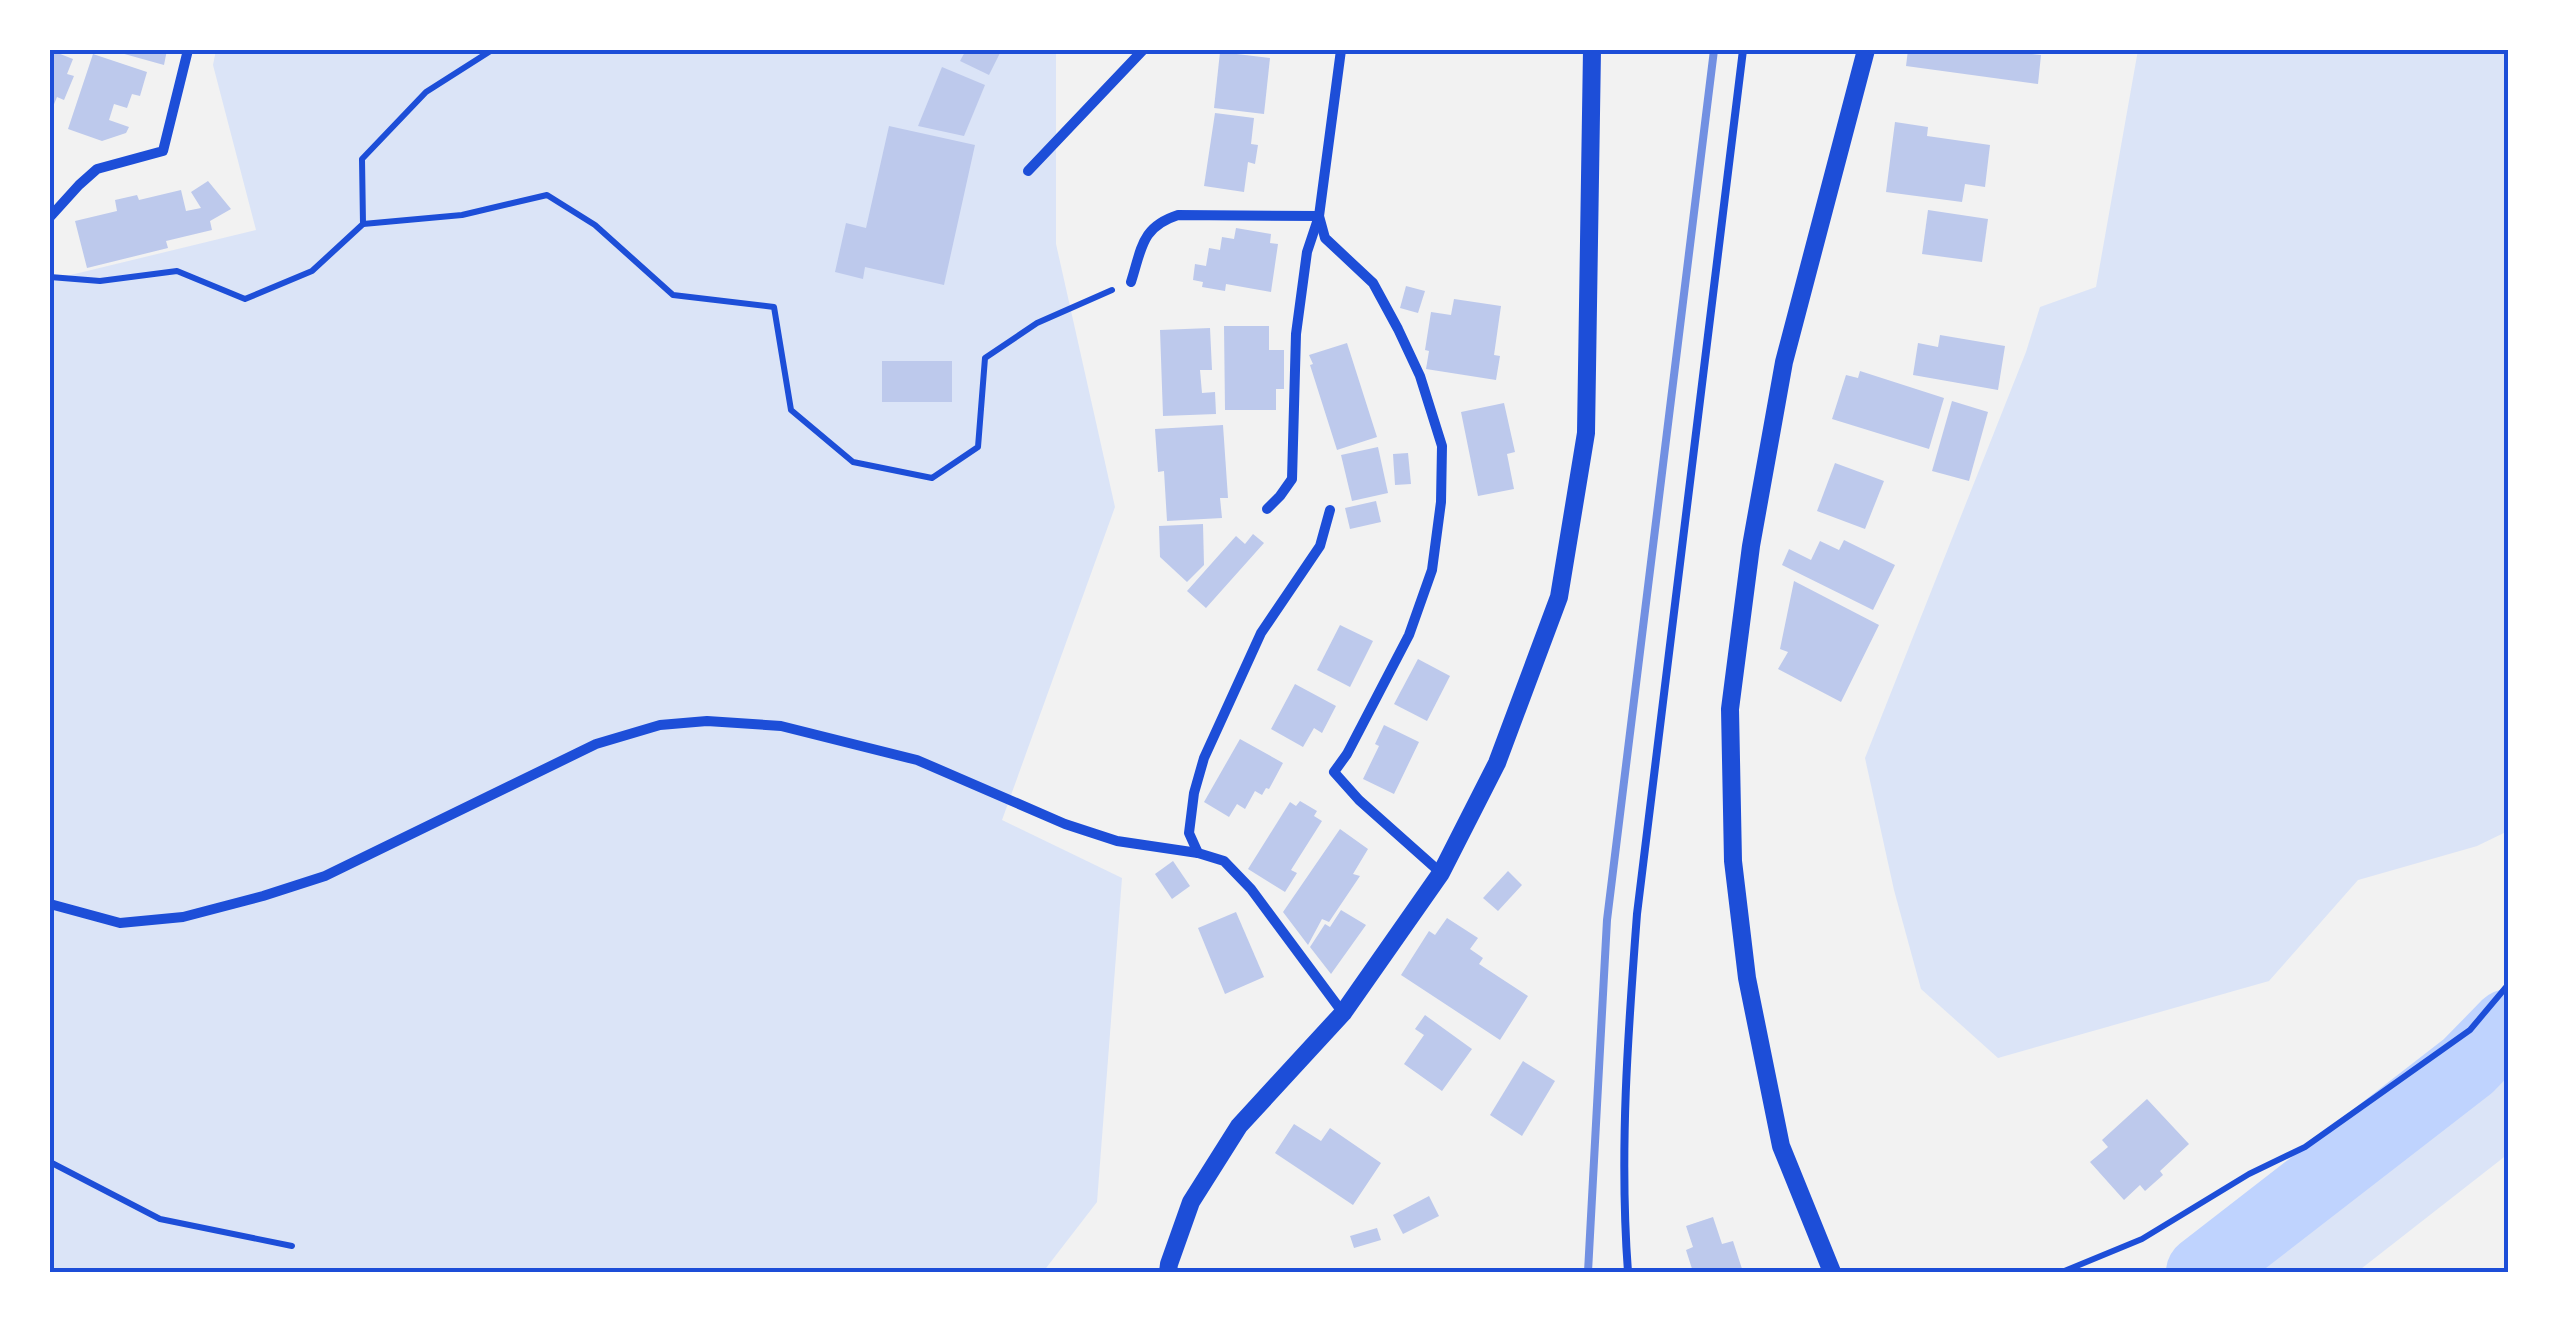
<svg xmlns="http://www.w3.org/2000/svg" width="2558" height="1322" font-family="Mulish,sans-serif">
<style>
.green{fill:#dbe4f7}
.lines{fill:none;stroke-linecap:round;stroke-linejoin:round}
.river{stroke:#bfd3fe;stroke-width:72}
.building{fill:#bdc9ec}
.path{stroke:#1d4ed8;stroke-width:6}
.service{stroke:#1d4ed8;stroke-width:8}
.minor{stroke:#1d4ed8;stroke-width:10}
.tertiary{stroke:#1d4ed8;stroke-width:18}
.rail{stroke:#7290e2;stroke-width:8}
.neatline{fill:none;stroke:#1d4ed8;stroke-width:4}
</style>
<rect width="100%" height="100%" fill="#f2f2f2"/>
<g class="green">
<polygon points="216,50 1056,50 1056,244 1115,507 1002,820 1122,878 1097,1202 1043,1272 50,1272 50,280 256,230 213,65"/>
<polygon points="2138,50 2508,50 2508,831 2477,846 2358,880 2269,981 1998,1058 1921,989 1894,890 1865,758 2026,352 2040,307 2096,287"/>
<polygon points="2508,1050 2508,1154 2357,1272 2238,1272 2311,1218"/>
</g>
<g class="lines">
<polyline class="river" points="2202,1272 2468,1066 2508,1025"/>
</g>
<g class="building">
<polygon points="50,50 73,59 67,74 74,76 64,100 57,97 50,114"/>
<polygon points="110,50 167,50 164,65"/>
<polygon points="966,50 998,50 1001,51 989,75 960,61"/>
<polygon points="1908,50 2033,50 2032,54 2041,55 2038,84 1906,66"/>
<polygon points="1220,52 1270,58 1264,114 1214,108"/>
<polygon points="93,54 147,72 140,96 132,94 127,108 114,104 109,120 129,127 126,133 102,141 68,129"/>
<polygon points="942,67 985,85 964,136 918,126"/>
<polygon points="1215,113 1254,118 1251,144 1258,145 1255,164 1248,162 1244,192 1204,186"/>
<polygon points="1895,122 1928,127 1927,136 1990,145 1985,187 1965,184 1962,202 1886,192"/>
<polygon points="889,126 975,145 944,285 865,267 863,279 835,272 846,223 866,228"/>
<polygon points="208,181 231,209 210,221 212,230 166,241 168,248 87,268 75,221 117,211 115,200 137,195 139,200 181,190 186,211 201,208 191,192"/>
<polygon points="1928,210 1988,219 1982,262 1922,254"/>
<polygon points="1236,228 1271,234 1270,243 1278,244 1271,292 1226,284 1225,291 1202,287 1203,282 1193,280 1195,264 1206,266 1209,248 1220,250 1222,237 1234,239"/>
<polygon points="1406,286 1425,291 1418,313 1400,308"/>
<polygon points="1454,299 1501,306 1494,355 1500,356 1496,380 1426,369 1429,351 1425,350 1431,312 1451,315"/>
<polygon points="1224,326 1269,326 1269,350 1284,350 1284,389 1276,389 1276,410 1225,410"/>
<polygon points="1210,328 1212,370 1200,370 1202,393 1215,392 1216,414 1163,416 1160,330"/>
<polygon points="1940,335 2005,346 1998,390 1913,375 1918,343 1938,347"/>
<polygon points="1347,343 1377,437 1337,450 1310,365 1313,364 1309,355"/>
<rect x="882" y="361" width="70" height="41"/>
<polygon points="1860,371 1944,398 1929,449 1832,419 1846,375 1858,378"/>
<polygon points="1952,401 1988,412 1969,481 1932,471"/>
<polygon points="1504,403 1515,452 1507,454 1514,489 1478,496 1461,412"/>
<polygon points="1223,425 1228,498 1220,498 1222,518 1167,521 1164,471 1158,472 1155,429"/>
<polygon points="1378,447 1388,493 1352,501 1341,455"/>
<polygon points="1408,453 1411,484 1395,485 1393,454"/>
<polygon points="1835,463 1884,481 1865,529 1817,511"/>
<polygon points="1376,501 1381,522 1350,529 1345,508"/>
<polygon points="1203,524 1204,565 1187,582 1160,557 1159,526"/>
<polygon points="1253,534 1264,543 1206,608 1187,591 1236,536 1245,544"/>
<polygon points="1844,540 1895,565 1873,610 1782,565 1789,549 1811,560 1820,541 1839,550"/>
<polygon points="1794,581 1879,625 1841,702 1778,669 1788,652 1780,649"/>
<polygon points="1340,625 1373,641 1350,687 1317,670"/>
<polygon points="1418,659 1450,676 1427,721 1394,704"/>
<polygon points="1295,684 1336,706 1322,733 1314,728 1303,747 1271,729"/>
<polygon points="1384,725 1419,742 1394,794 1363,779 1379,746 1375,744"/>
<polygon points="1240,739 1283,763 1269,789 1266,788 1262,795 1255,791 1245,809 1237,804 1229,817 1204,802"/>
<polygon points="1300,801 1317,811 1314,816 1322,821 1291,870 1297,873 1285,892 1248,869 1290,802 1296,806"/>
<polygon points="1340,829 1368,849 1353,874 1360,876 1329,922 1322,919 1308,945 1283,912"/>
<polygon points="1173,861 1190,886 1172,899 1155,874"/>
<polygon points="1508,871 1522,885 1498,911 1483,898"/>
<polygon points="1341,910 1366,925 1331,974 1310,947 1325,924 1330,927"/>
<polygon points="1236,912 1264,977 1225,994 1198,928"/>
<polygon points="1447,918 1478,938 1470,949 1483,958 1479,964 1528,996 1500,1040 1401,975 1429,931 1435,935"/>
<polygon points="1425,1015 1472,1049 1442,1091 1404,1064 1424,1035 1415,1029"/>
<polygon points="1523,1061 1555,1081 1522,1136 1490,1115"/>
<polygon points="2147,1099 2189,1144 2160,1171 2163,1175 2145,1191 2140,1185 2124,1200 2090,1162 2108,1147 2102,1140"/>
<polygon points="1294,1124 1321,1141 1330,1128 1381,1163 1353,1205 1275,1153"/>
<polygon points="1429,1196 1439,1216 1403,1234 1393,1215"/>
<polygon points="1713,1217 1722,1244 1733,1241 1743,1272 1693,1272 1686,1250 1693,1247 1686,1226"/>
<polygon points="1377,1228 1381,1240 1354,1248 1350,1236"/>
</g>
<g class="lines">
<g class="path">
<polyline points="363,224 462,215 547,195 595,225 673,295 774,307 791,410 853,462 932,478 978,447 985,358 1037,323 1112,290"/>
<polyline points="50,277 100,281 177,271 245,299 312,271 363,224 362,159 426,92 492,50"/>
<polyline points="50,1162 160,1219 292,1246"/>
<polyline points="2062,1272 2142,1239 2249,1174 2305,1147 2470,1030 2507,986"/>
</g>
<path class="service" d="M 1628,1272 C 1619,1153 1628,1032 1637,914 L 1743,50"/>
<g class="minor">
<polyline points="1341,50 1319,216 1325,238 1373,283 1398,329 1420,376 1442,446 1441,502 1432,570 1409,635 1347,754 1334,772 1359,800 1441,873"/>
<polyline points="1028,171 1143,50"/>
<polyline points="50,217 79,185 97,169 163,151 188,50"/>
<path d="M 1131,282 C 1142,248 1141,227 1178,215 L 1319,216 L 1307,252 L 1296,334 L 1292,479 L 1280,496 L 1267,509"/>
<polyline points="1198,853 1189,833 1194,793 1204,758 1261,633 1320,546 1330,510"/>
<polyline points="50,904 120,923 183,917 263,896 325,876 596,744 660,725 707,721 781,726 917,760 1065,824 1117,841 1198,853 1224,861 1251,889 1343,1013"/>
</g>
<g class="tertiary">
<polyline points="1168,1272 1169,1264 1191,1202 1239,1126 1343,1013 1441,873 1497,763 1559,597 1586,433 1592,50"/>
<polyline points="1832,1272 1781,1146 1747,978 1733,861 1730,709 1751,546 1784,362 1866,50"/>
</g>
<polyline class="rail" points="1588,1272 1607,920 1714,50"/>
</g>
<rect width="2558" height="1322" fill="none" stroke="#ffffff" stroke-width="105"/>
<rect x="52" y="52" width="2454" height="1218" class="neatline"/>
</svg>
